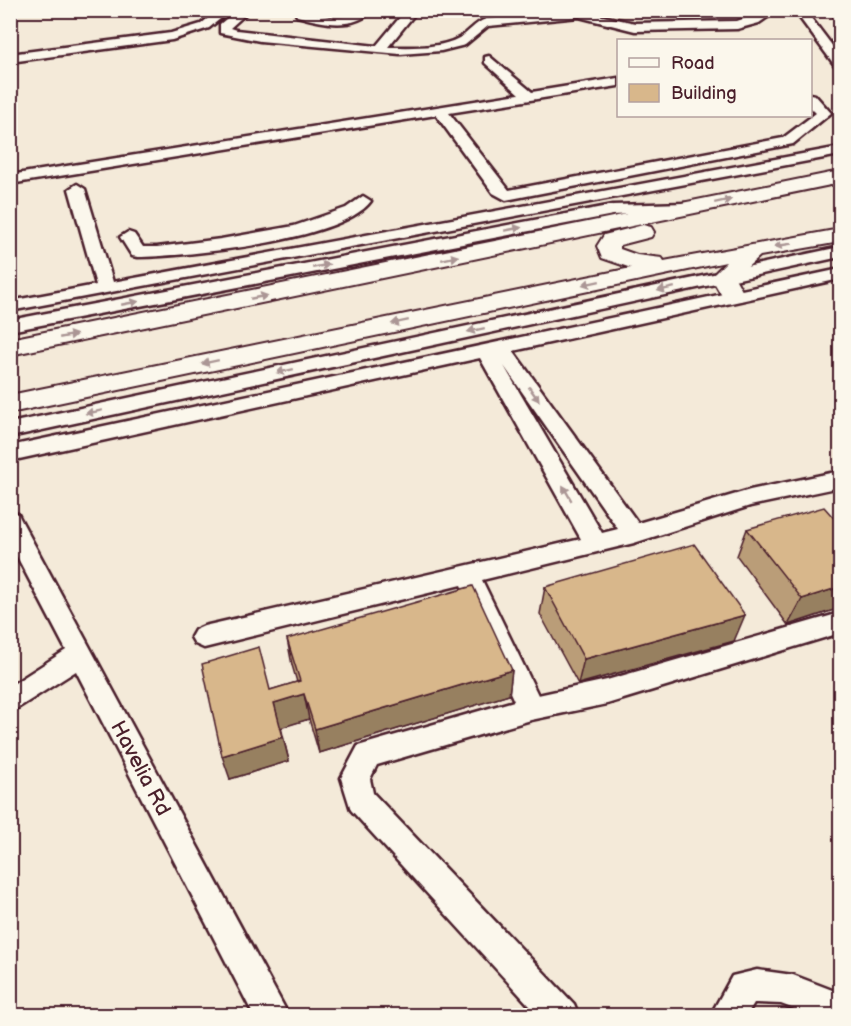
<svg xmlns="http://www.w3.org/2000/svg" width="851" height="1026" font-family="'Balsamiq Sans',sans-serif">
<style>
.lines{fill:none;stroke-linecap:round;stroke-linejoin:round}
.minor-casing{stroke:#4a1f2b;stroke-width:5}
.major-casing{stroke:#4a1f2b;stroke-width:4}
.minor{fill:#fbf7ec;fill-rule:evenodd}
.major{fill:#fbf7ec;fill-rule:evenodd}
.wall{fill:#ba9d78;stroke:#4a1f2b;stroke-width:1.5}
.shaded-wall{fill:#978061;stroke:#4a1f2b;stroke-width:1.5}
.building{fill:#d8b78b;stroke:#4a1f2b;stroke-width:1.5}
.oneway{fill:#ab9695}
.labels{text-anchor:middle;stroke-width:4.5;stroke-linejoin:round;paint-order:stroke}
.near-street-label{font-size:21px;fill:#4a1f2b;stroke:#fbf7ec}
</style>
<rect width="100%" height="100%" fill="#f4ead9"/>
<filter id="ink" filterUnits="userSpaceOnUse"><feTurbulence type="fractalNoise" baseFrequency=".0167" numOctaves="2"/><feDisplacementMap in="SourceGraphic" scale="12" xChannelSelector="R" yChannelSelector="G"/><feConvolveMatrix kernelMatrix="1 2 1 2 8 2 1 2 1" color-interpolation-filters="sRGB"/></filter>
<g filter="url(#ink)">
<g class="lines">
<g class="minor-casing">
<g id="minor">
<polygon points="218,10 231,10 209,28 172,40 10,62 10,54 171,33 201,24"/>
<path d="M 237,10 L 250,10 L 230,28 L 236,30 L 376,46 L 406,10 L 418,10 L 388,47 C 410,47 439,49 459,38 C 469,33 474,23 486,19 L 579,11 L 635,23 L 737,21 L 760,13 L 759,10 L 770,10 L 772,14 L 759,23 L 737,29 L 635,31 L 579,17 L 488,26 L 465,45 L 441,51 L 400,54 L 260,41 L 220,33 L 220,24 Z"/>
<path d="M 294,10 C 308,10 321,17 336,17 C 350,17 360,10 373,10 C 353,31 322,23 297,16 Z"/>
<polygon points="794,10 805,10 840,56 840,68 836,67"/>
<polygon points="489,56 532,92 618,78 618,86 449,113 509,190 783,138 816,113 810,107 810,94 815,95 831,113 793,144 506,200 493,193 436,115 10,184 10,175 519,94 485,63 485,57"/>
<polygon points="840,147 840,155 10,311 10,301 96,285 69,189 77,184 85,189 113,282"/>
<path d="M 363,196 L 371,201 C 342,241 187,256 138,257 L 132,256 L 120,237 L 128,232 L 134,234 L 143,247 L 157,247 L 221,239 L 294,226 L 346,208 Z"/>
<polygon points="686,203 692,205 694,208 692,211 613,215 10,331 10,320 613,205"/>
<polygon points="840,247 840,257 10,437 10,423"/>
<path d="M 840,269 L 840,279 L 513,351 L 638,523 L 750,490 L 840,471 L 840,487 L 750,506 L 634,543 L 482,580 L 538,695 L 607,680 L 840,613 L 840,633 L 607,704 L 531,720 L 377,765 L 370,779 L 373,793 L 574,1004 L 579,1016 L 539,1016 L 351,810 L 341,778 L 358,746 L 514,701 L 461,585 L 204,648 L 195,644 L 191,637 L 195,630 L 204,626 L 581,539 L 480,358 L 10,461 L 10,446 ZM 504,366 L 618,529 L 602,533 Z"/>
<polygon points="10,512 18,514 21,520 289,1016 254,1016 76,671 10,713 10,686 66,650 10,543"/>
<polygon points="757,970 793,975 840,993 840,1016 813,1016 781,1004 757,1003 754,1003 746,1016 710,1016 732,976"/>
</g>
</g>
<g class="major-casing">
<g id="major">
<polygon points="840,171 840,183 10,355 10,339"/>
<polygon points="643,225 651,227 654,232 651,237 620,245 620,249 637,255 662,258 664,261 840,229 840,242 760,256 735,278 745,296 741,301 725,301 711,277 726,262 10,413 10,395 631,268 602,258 597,246 604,235"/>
</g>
</g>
<use href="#minor" class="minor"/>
<use href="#major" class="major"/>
</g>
<g class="wall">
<polygon points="648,10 675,10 648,11"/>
<polygon points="827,10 840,10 840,26"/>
<polygon points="840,493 840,505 837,501"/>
<polygon points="840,525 840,608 788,625 737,556 747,529"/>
<polygon points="545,587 734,641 578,684 540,614"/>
<polygon points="287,639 512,670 509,695 319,753 309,719 281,727 289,761 230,779 270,690 297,682 292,665"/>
</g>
<g class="shaded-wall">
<polygon points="840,587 840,608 788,625 802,599"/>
<polygon points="745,615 734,641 578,684 584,659"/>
<polygon points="512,670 509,695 319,753 315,729"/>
<polygon points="304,694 309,719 280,728 274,703"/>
<polygon points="283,737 289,761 230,779 222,756"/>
</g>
<g class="building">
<polygon points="824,507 840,525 840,587 802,599 747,529"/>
<polygon points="694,544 745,615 584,659 545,587"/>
<polygon points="473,586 512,670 315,729 304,694 274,703 283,737 222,756 202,664 259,647 270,690 300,681 287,639"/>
</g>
<defs><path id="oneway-solid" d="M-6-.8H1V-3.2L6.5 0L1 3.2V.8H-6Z" transform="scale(1.5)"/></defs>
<g class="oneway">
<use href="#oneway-solid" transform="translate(723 201) rotate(-12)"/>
<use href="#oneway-solid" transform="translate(513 229) rotate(-11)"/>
<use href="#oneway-solid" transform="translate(783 245) rotate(171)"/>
<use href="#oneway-solid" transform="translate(450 258) rotate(-12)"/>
<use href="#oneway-solid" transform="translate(321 266) rotate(-11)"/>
<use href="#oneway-solid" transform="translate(591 283) rotate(168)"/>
<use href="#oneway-solid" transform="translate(666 289) rotate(168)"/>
<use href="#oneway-solid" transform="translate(259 297) rotate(-11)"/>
<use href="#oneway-solid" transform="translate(130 303) rotate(-11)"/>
<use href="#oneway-solid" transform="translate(400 322) rotate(168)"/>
<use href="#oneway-solid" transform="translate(476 330) rotate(168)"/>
<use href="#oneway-solid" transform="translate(68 336) rotate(-11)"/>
<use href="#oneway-solid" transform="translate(210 362) rotate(168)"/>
<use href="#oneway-solid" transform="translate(285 371) rotate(168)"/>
<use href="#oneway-solid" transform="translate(534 394) rotate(54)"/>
<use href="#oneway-solid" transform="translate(94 412) rotate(168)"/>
<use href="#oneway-solid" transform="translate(567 493) rotate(-120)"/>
</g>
</g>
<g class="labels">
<g class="near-street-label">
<text transform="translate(141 768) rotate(62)" y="7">Havelia Rd</text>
</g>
</g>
<rect width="851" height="1026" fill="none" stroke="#fbf7ec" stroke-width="36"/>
<rect x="18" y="18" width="815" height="990" fill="none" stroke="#4a1f2b" stroke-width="2" filter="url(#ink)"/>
<rect x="617" y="39" width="195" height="78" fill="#fbf7ec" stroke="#b4a19f" stroke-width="1.5"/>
<rect x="629" y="58" width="30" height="9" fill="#fbf7ec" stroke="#b4a19f" stroke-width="1.5"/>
<text x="671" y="69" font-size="18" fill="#4a1f2b">Road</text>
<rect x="629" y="84" width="30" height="18" fill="#d8b78b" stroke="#b4a19f" stroke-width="1.5"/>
<text x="671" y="99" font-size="18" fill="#4a1f2b">Building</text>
</svg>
